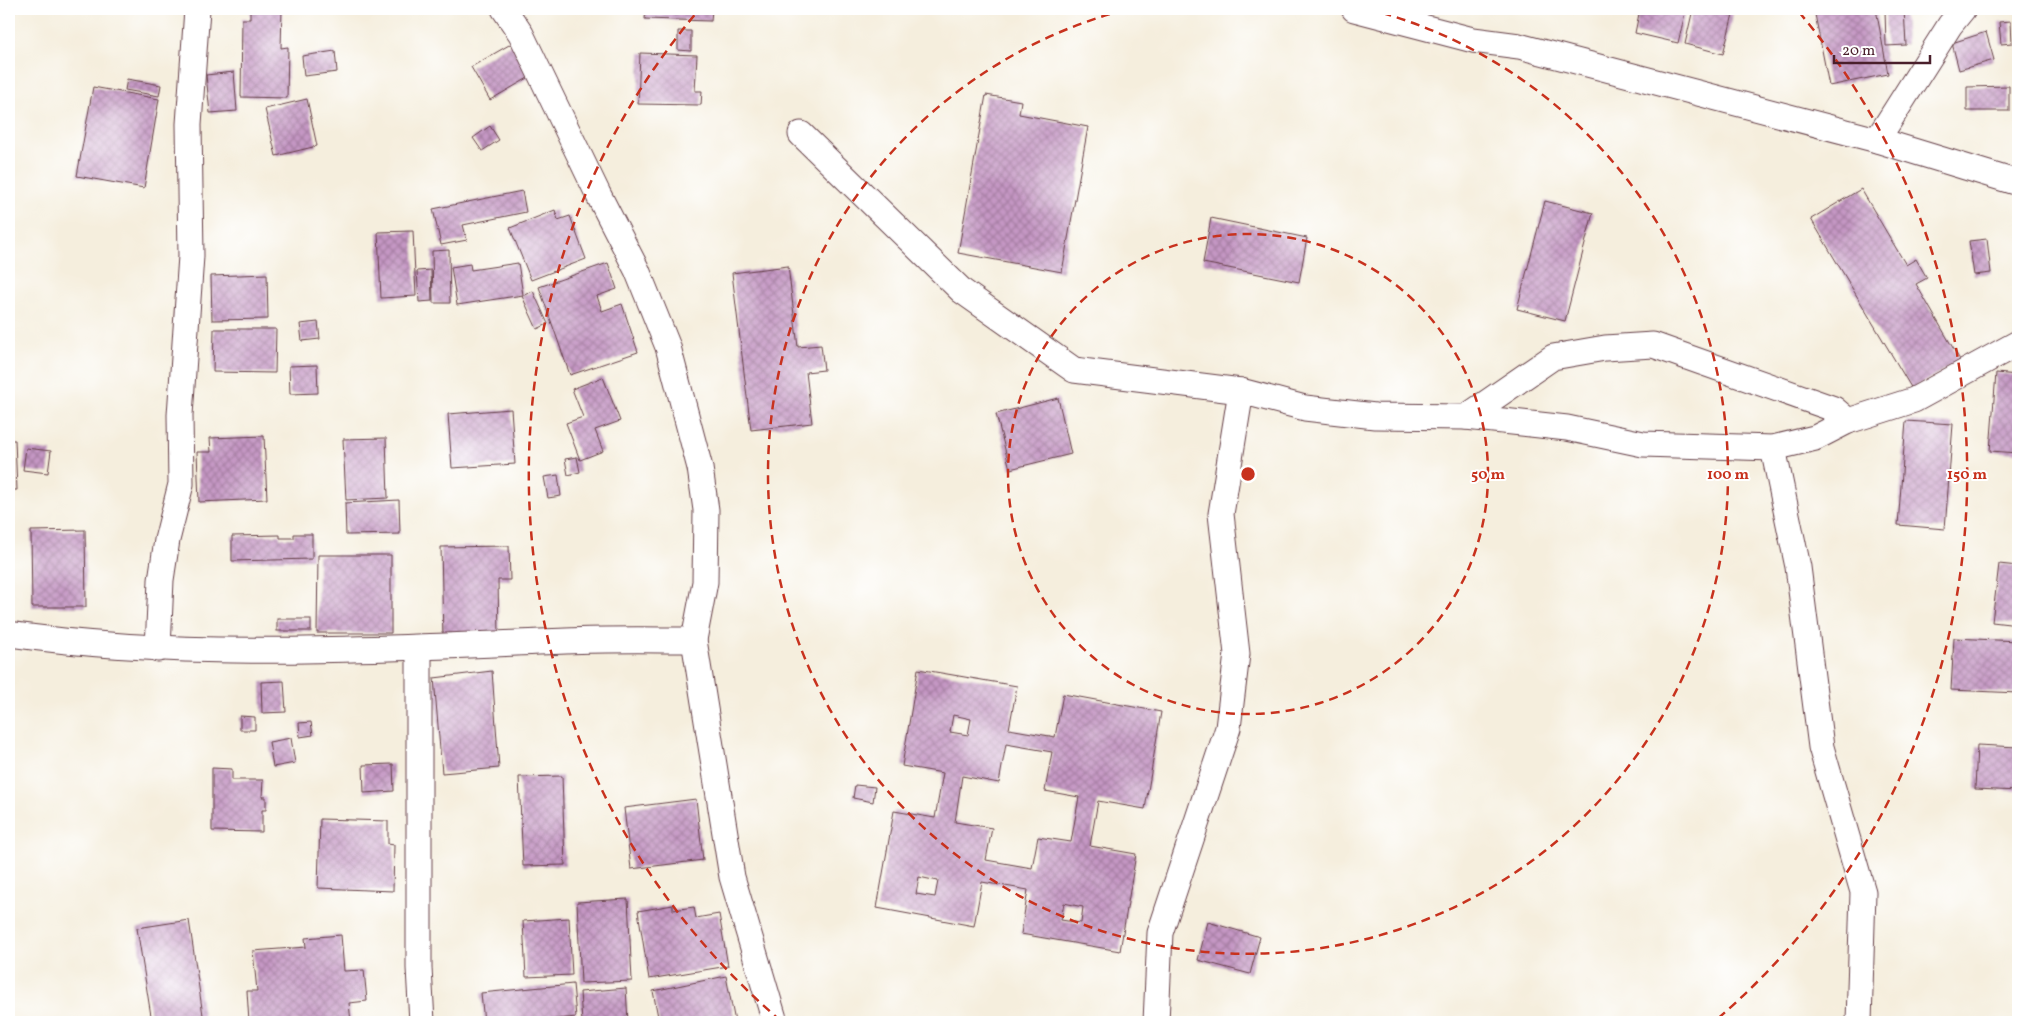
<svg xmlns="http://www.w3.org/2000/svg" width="2027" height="1031" font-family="Vollkorn,serif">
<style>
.building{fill:url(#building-cross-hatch);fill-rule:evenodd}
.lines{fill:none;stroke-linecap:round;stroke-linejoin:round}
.street-casing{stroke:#643e46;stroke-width:27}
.street{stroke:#fff;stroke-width:25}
.ring{fill:none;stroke:#c8321e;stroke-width:2.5;stroke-dasharray:9 6}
.centre{fill:#c8321e;stroke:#fff;stroke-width:2.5}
.ring-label{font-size:15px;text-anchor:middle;font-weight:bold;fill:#c8321e;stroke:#fff;stroke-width:4;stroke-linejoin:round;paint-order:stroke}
</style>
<defs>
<pattern id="building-cross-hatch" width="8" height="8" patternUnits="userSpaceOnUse" patternTransform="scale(1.25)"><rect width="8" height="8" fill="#c597c4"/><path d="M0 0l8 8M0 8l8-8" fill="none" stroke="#a27b9f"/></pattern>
</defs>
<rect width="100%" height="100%" fill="#fff"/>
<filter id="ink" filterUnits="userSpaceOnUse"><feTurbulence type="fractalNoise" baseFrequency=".02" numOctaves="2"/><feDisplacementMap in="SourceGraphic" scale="10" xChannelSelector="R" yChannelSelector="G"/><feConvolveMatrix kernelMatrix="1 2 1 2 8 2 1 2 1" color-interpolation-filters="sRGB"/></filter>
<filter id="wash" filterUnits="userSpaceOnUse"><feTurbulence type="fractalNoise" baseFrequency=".0096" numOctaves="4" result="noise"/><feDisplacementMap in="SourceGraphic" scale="20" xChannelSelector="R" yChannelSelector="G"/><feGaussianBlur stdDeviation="1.12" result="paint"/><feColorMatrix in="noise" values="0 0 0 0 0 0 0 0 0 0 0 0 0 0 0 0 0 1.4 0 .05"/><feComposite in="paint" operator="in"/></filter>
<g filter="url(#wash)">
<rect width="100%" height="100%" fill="#f5eedd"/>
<g id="blocks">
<g class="building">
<polygon points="9,9 15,9 14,17 9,16"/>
<polygon points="165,9 182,9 182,11 165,10"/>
<polygon points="250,9 282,9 281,48 288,47 287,98 241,97 242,19 250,19"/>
<polygon points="646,9 712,9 711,21 645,19"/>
<polygon points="1640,9 1686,9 1678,43 1635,33"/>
<polygon points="1693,9 1712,9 1733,14 1723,54 1685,44"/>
<polygon points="1814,9 1876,9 1888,74 1829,86"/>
<polygon points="1885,9 1904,9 1906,45 1886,46"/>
<polygon points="2011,21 2012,43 2001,44 1999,22"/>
<polygon points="678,31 691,31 691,51 678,50"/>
<polygon points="1986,32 1994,60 1959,70 1952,43"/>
<polygon points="516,41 535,74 490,100 471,67"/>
<polygon points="335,51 337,72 304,76 302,56"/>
<polygon points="640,53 697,55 695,91 702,91 701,105 638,104"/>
<polygon points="234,72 237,111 210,113 206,75"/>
<polygon points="127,79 161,85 159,96 125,90"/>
<polygon points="2009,86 2009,111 1967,111 1967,87"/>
<polygon points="93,87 159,99 144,188 77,176"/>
<polygon points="986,95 1021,101 1019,114 1088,127 1062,272 958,253"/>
<polygon points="307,99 317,146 276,156 265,109"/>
<polygon points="490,126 499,140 482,151 473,138"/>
<polygon points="1861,189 1906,265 1916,259 1927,278 1916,284 1960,360 1912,389 1811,219"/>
<polygon points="522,191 526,212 463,225 467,240 441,245 433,209"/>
<polygon points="1545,201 1593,213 1565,321 1517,309"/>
<polygon points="555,210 558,220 570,216 586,259 531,280 510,228"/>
<polygon points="1211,218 1307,238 1299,282 1203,263"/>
<polygon points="413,231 416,296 381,298 378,232"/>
<polygon points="1987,239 1991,273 1974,275 1969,241"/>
<polygon points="449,250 450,303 433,303 432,251"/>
<polygon points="518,263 523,295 457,305 451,267 470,264 471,270"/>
<polygon points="608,263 617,289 597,296 602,311 622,304 638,352 570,375 539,287"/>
<polygon points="788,266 798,347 821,345 824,370 806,372 812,423 751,430 732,273"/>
<polygon points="431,270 432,301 419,302 417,271"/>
<polygon points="267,274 268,319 212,320 211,276"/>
<polygon points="533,291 548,324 537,329 522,296"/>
<polygon points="318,322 320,339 302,341 300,324"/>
<polygon points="214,329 276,329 275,373 213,372"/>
<polygon points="317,365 318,393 290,394 289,366"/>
<polygon points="1996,373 2018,375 2018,453 1990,451"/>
<polygon points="603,377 620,421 595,430 603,451 580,460 566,423 583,417 572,389"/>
<polygon points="1058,398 1071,454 1010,469 996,414"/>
<polygon points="511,409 515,464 452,468 448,414"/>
<polygon points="1906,421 1953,424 1945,529 1898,525"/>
<polygon points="264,436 267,499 199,502 197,452 211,452 210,438"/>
<polygon points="386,438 388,498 346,500 343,439"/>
<polygon points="9,440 15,440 17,490 9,490"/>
<polygon points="26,448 51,451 48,473 23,470"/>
<polygon points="577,457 580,472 568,475 565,459"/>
<polygon points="558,475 561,496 548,498 544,477"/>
<polygon points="399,500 400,534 346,535 345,503"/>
<polygon points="85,530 86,607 32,607 31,531"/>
<polygon points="294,534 312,534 312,559 232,561 232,536 280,535 280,538 294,538"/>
<polygon points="509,546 510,580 498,580 499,636 443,637 441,547"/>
<polygon points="318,555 391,555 391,633 317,633"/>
<polygon points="1999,564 2018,566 2018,625 1992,622"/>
<rect x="277" y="619" width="34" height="12"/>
<polygon points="1954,638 2018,641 2018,693 1951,690"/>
<path d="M 918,669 L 1017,686 L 1009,729 L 1055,737 L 1063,694 L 1161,712 L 1145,809 L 1098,801 L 1090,846 L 1136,854 L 1120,951 L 1021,934 L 1028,890 L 982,882 L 974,926 L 877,908 L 894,811 L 935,818 L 943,773 L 902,766 ZM 953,715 L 971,719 L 968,735 L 950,732 ZM 1006,744 L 1052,752 L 1045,791 L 1079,797 L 1071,842 L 1038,837 L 1032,868 L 986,860 L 992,828 L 955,822 L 962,776 L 999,783 ZM 919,877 L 938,881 L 935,897 L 916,894 ZM 1064,903 L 1083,907 L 1081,923 L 1061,920 Z"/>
<polygon points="492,671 499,768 442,773 434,678"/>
<polygon points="284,681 286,712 262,713 261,682"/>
<polygon points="240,716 255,717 255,730 240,730"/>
<polygon points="311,722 313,735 300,737 299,723"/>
<polygon points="291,738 295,763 273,767 269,742"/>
<polygon points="1977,745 2018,747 2018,791 1975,789"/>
<polygon points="393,764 394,791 364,793 363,765"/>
<polygon points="212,768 232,769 232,780 263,780 262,797 266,797 266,810 262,810 262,832 212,831"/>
<polygon points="562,776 565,865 523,866 519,777"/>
<polygon points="855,785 875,787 873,802 853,798"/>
<polygon points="696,799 703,860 631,869 624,808"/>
<polygon points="320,819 388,821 388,844 394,845 393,891 318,888"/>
<polygon points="628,899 632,981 581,983 577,902"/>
<polygon points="673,905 673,910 694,907 696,918 719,914 728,966 649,979 638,911"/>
<polygon points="569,918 572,975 526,977 523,921"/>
<polygon points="189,920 204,1022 152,1022 137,928"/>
<polygon points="1208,922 1260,937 1250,974 1198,960"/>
<polygon points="341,935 344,971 364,970 367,1001 349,1003 351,1022 249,1022 247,991 257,991 253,951 306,947 305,938"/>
<polygon points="726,976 735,1022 659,1022 653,991"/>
<polygon points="573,984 576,1017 530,1022 484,1022 481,993"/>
<polygon points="626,988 628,1022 582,1022 580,992"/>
</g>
</g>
</g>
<g filter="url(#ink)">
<use href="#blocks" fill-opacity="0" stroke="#643e46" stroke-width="1"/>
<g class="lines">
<g class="street-casing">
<g id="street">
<polyline points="504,9 521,34 598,194 637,270 668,347 700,468 706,510 705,582 694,640 732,877 775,1022"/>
<polyline points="1354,9 1473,40 1519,46 1877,140 2018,183"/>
<polyline points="801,134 962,291 1074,370 1241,391 1305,408 1375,416 1466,417 1567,428 1643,444 1773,448 1815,438 1848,421 1914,400 2018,343"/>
<polyline points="1877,140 1950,25 1963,9"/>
<polyline points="1466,417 1553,357 1605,348 1653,345 1834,409 1848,421"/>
<polyline points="1773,448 1798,567 1821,747 1863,892 1859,1022"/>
<path d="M 9,634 C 193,661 381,648 566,641 C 609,639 652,640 694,640"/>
<polyline points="419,648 419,968 422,1022"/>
<polyline points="158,649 161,580 167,540 181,484 180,415 191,256 189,124 197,9"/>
<polyline points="1156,1022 1160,933 1228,728 1237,654 1221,514 1241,391"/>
</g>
</g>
<use href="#street" class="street"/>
</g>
</g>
<g class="ring">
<circle cx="1248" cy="474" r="240"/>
<path d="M1368 9A480 480 0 1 1 1128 9"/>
<path d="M781 1021A719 719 0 0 1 697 12M1799 12A719 719 0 0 1 1715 1021"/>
</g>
<circle cx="1248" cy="474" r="8" class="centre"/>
<g class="ring-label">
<text x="1488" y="479">50 m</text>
<text x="1728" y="479">100 m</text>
<text x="1967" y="479">150 m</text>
</g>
<rect width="2027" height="1031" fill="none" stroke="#fff" stroke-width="30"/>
<path d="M1834 55v8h96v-8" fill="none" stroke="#4a1f2b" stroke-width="2.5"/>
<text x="1842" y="55" font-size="15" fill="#4a1f2b" stroke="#ffffff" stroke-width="4" paint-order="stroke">20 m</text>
</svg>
